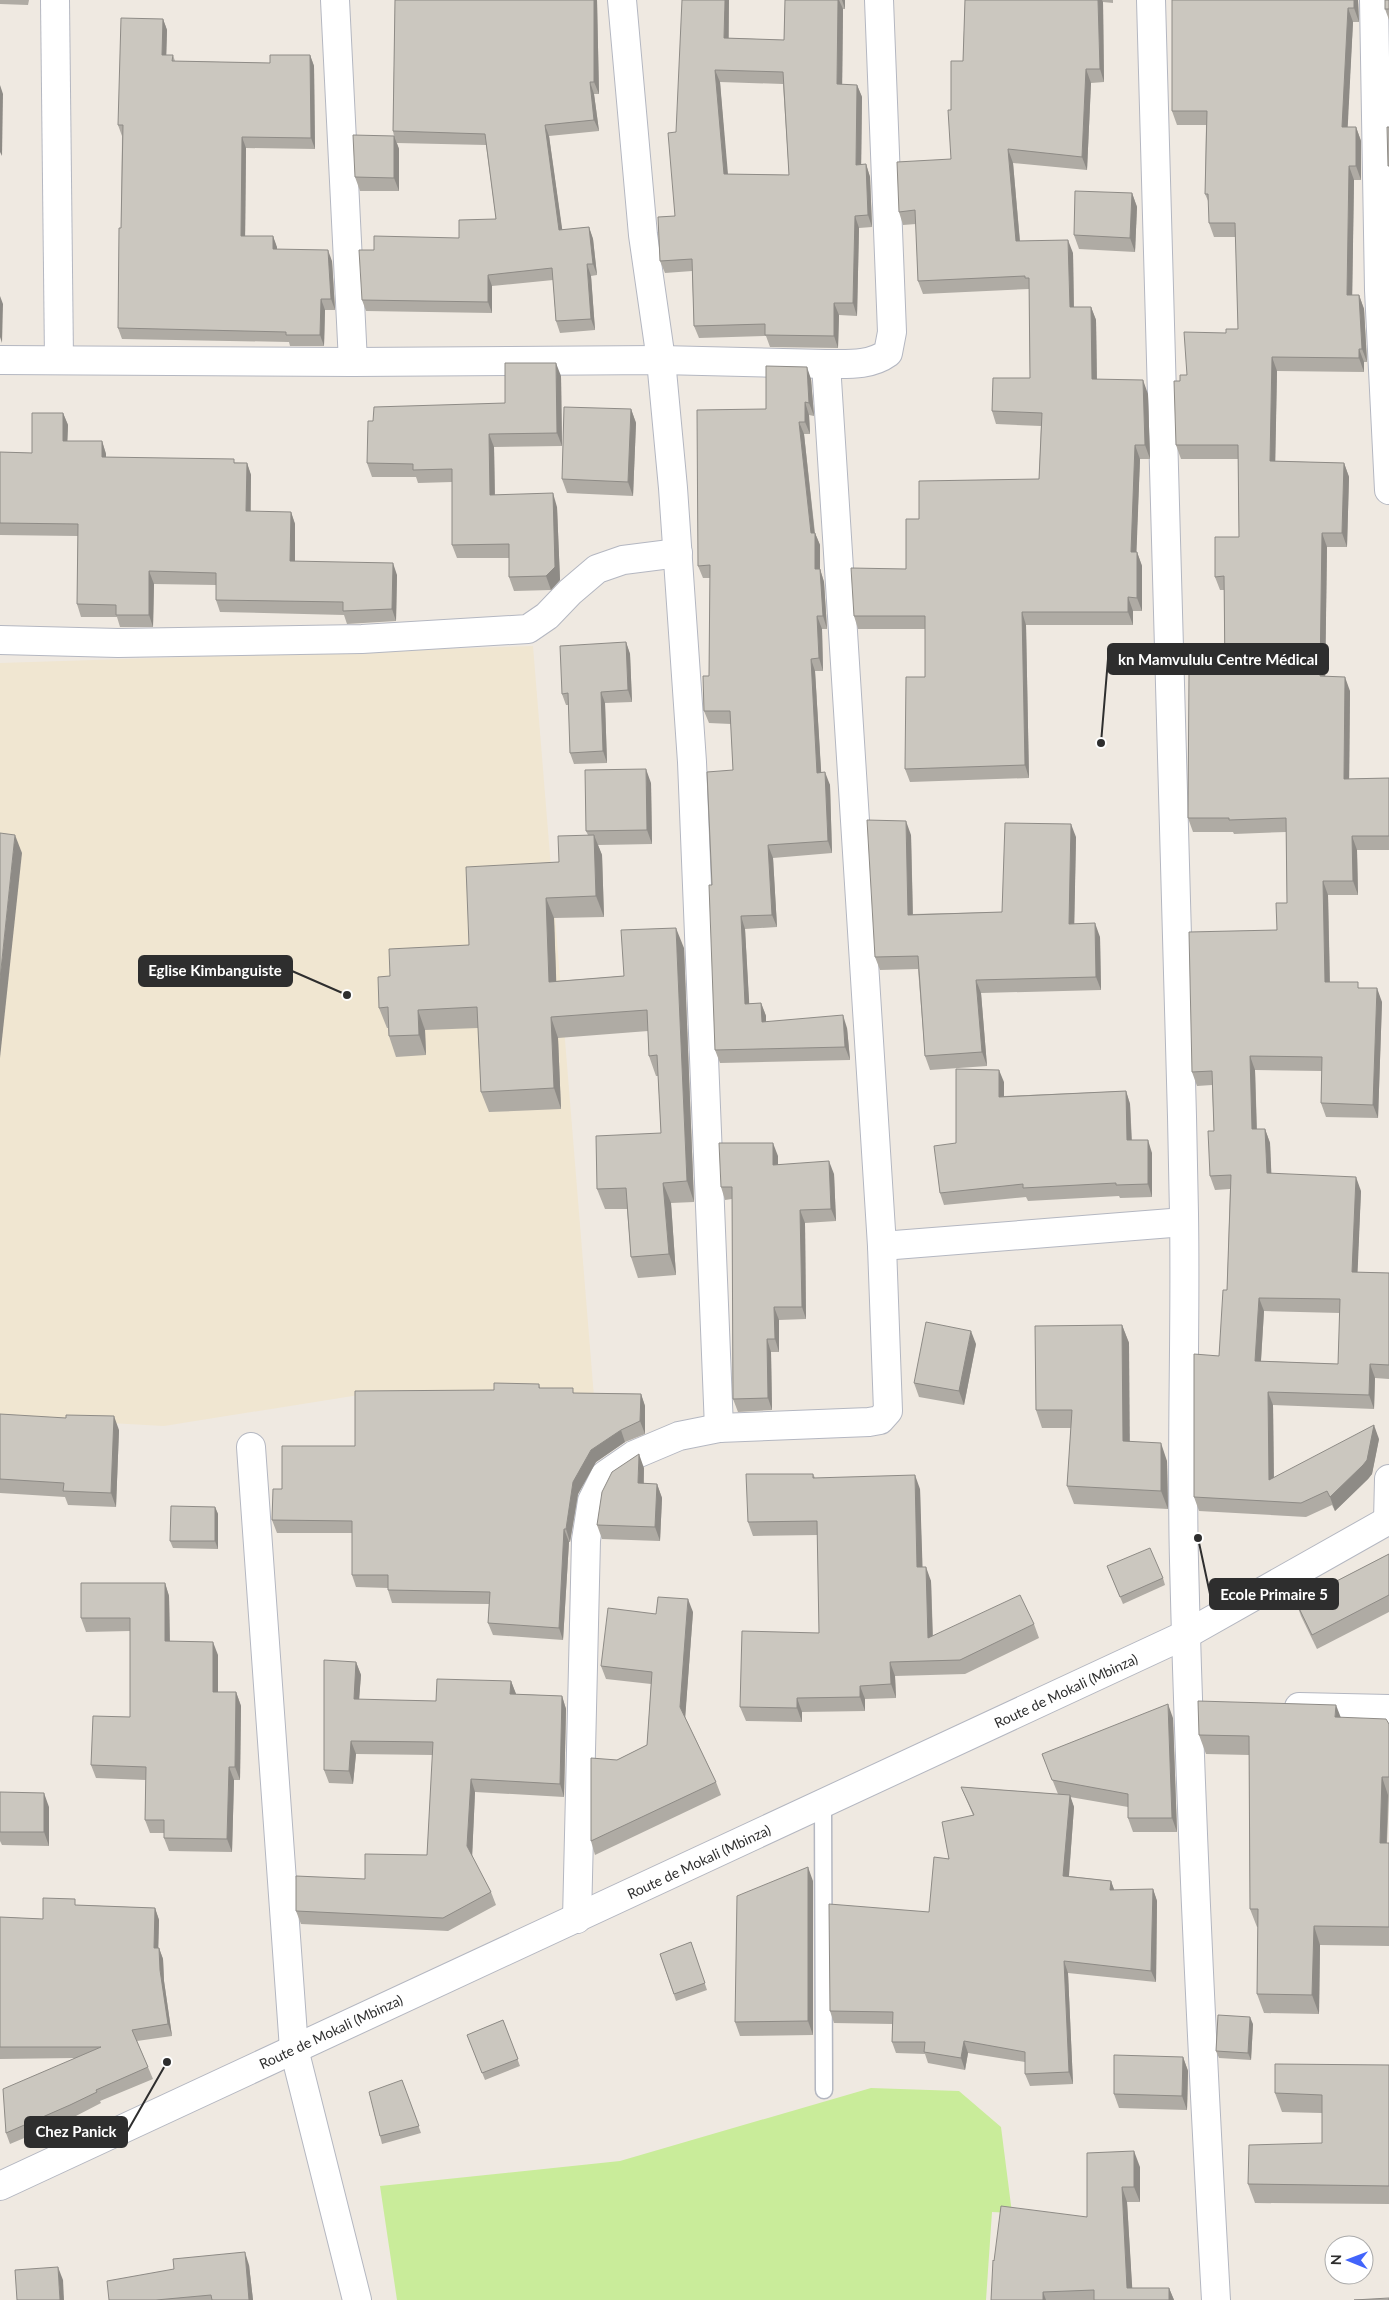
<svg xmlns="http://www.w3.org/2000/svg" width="1389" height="2300" font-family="Lato,sans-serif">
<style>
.education{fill:#f0e6d1}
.pitch{fill:#c9ec9a}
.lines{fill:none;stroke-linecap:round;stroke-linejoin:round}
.lane-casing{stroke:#b4b7c1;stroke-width:19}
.street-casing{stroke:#b4b7c1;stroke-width:30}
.secondary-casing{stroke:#b4b7c1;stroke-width:30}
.lane{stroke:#fff;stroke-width:16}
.street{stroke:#fff;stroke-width:28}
.secondary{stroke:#fff;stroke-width:28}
.wall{fill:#afaba4;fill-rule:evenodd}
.shaded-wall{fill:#8e8b86}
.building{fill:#cbc7bf;stroke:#8e8b86;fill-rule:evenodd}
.labels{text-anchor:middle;stroke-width:4;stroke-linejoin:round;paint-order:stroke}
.street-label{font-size:14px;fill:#2e2e2e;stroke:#fff}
.leader{fill:none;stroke:#2e2e2e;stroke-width:2}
.callout-dot{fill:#2e2e2e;stroke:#fff;stroke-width:2}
.callout{fill:#2e2e2e;stroke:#2e2e2e;stroke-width:2}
.callout-label{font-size:15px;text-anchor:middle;font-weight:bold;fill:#fff}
</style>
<rect width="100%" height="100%" fill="#efe9e1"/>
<polygon class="education" points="533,646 594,1397 384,1391 164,1426 0,1417 0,663"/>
<polygon class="pitch" points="871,2088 959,2091 1001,2127 1012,2213 992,2212 986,2300 397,2300 380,2186 620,2161"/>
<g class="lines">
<g class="lane-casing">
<polyline id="lane" points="823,1805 824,2090"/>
</g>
<g class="street-casing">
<g id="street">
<polyline points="55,0 59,360"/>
<polyline points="335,0 353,362"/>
<polyline points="622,0 643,235 661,360 673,488 692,762 719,1428"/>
<path d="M 1151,0 C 1164,404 1176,809 1184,1214 C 1186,1329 1181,1445 1184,1561 C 1190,1807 1202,2054 1216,2300"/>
<polyline points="1374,0 1379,290 1389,490"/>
<polyline points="0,360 353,362 661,360 826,364"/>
<polyline points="0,640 118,643 362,639 528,629 547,616 570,592 597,569 623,560 678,553"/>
<polyline points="882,1246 1184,1222"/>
<polyline points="251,1447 294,2049 357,2300"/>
<polyline points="1388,1521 1389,1479"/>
<polyline points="1299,1707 1389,1709"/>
<path d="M 577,1919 L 586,1540 L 592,1501 L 605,1475 L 634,1455 L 679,1436 L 719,1428 L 869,1422 L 880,1420 L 888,1411 L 882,1246 L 826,364 C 848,364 870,366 888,353 L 892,332 L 879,0"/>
</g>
</g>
<g class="secondary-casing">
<polyline id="secondary" points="0,2186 1187,1634 1389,1520"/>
</g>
<use href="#lane" class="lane"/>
<use href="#street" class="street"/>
<use href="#secondary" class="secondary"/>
</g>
<g class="wall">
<polygon points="0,0 29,0 28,5 0,4"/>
<polygon points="395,0 597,0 599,94 594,94 599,131 549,136 562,230 589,227 593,239 597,275 591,276 595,330 560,333 556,321 553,280 492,286 492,313 366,311 362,300 374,250 459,238 496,219 486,145 397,143 399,149 399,191 360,191 355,177 394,136 393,131"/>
<path d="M 729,0 L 729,38 L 784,40 L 785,0 L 845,0 L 845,9 L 843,9 L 842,85 L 857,85 L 862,97 L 861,165 L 866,164 L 870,177 L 872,227 L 859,228 L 857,316 L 839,315 L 838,348 L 770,347 L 766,336 L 699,338 L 694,326 L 692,271 L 665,273 L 660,261 L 675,216 L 676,132 ZM 720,82 L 783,84 L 789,175 L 727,174 Z"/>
<polygon points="965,0 1113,0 1113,3 1103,2 1104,82 1091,83 1087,170 1013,163 1020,241 1073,253 1074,307 1091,307 1096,320 1097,379 1148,394 1150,459 1140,459 1136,552 1137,552 1142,566 1142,611 1133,611 1133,625 1026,625 1029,778 910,782 905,769 925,677 925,629 858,629 854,616 906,569 919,519 1039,479 1041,426 996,424 992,411 1030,378 1029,289 923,294 918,281 916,224 903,225 899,212 951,159 951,110 963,61"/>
<path d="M 1358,0 L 1359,22 L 1353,22 L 1347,127 L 1356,127 L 1361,141 L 1361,180 L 1354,180 L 1352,295 L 1359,295 L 1364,309 L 1367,362 L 1364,362 L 1364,372 L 1277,371 L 1275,461 L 1344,463 L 1349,477 L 1347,547 L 1327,547 L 1325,676 L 1350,691 L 1349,779 L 1389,778 L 1389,850 L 1357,850 L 1358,895 L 1328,895 L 1330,982 L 1360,988 L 1382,1002 L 1378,1118 L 1326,1117 L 1321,1103 L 1322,1071 L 1255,1070 L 1257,1129 L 1265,1129 L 1270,1143 L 1271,1174 L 1361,1191 L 1357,1272 L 1389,1273 L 1389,1379 L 1375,1378 L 1374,1409 L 1273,1405 L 1274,1478 L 1379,1439 L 1372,1474 L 1368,1479 L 1335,1511 L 1332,1505 L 1306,1517 L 1199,1511 L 1194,1497 L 1219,1356 L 1227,1290 L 1230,1189 L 1215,1190 L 1210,1176 L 1214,1131 L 1212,1085 L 1197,1086 L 1192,1072 L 1277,930 L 1287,903 L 1286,832 L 1234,834 L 1233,832 L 1193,832 L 1188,818 L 1225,671 L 1224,590 L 1220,590 L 1215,577 L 1239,537 L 1238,459 L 1181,459 L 1176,445 L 1180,381 L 1187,375 L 1226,333 L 1238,329 L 1236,237 L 1214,237 L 1209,223 L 1209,203 L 1205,194 L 1206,125 L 1177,125 L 1172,111 ZM 1264,1311 L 1340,1313 L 1338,1364 L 1261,1361 Z"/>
<polygon points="1385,9 1389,9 1389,20"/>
<polygon points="163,19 167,30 166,55 173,55 175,61 270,63 310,55 314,66 315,149 246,148 245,236 273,236 277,249 332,261 335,310 325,310 324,346 290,346 289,342 122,339 118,328 121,228 122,136 118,125"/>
<polygon points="1132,193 1137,207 1135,252 1079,249 1074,235"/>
<polygon points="561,376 562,446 494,447 495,495 557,507 560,580 551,590 514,591 509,577 509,558 457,558 452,545 452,482 418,483 416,477 372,477 367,463 373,421 505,403"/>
<polygon points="811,379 814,416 809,415 810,434 804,434 815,533 820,545 820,569 824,582 827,629 822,629 823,671 815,671 821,772 830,785 832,853 773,858 777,927 745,929 749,1004 761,1003 766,1016 766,1022 847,1028 850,1060 720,1063 715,1050 712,885 733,770 731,724 709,723 704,711 709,676 710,578 703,578 698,566 766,409"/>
<polygon points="631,409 636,423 633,496 567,493 562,479"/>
<polygon points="63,413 68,425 67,441 102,441 106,454 106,457 247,463 251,475 251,512 291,512 295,524 295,562 397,575 396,621 347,624 344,615 220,612 216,600 216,585 154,584 153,627 120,627 117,617 81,617 77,604 78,536 0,535 0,452 32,453"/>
<polygon points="626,642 630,654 632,702 605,703 607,763 574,764 570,753 569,705 566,705 562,694"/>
<polygon points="651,783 652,844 598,845 602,855 604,917 554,918 556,981 624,976 684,948 694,1202 671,1203 676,1275 638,1278 631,1257 627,1209 605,1209 597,1189 661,1133 658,1076 656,1076 649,1056 648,1031 558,1038 561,1109 489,1112 481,1092 478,1028 425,1030 426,1055 396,1057 389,1036 388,1028 387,1028 379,1008 390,976 469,945 588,835 586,831"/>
<polygon points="911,835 913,914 1002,912 1076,837 1074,924 1100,937 1101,990 981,993 987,1066 930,1070 925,1056 918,969 880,970 875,957"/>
<polygon points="1004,1082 1004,1096 1126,1091 1130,1104 1132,1140 1152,1153 1152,1197 1120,1198 1119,1196 1028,1201 1026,1197 944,1205 940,1193 956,1143"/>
<polygon points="778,1156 778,1164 834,1174 836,1221 805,1223 806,1319 779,1320 779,1352 771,1352 772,1410 738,1412 733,1399 732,1199 725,1200 721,1187"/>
<polygon points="1122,1325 1129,1343 1129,1441 1167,1461 1168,1509 1074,1504 1067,1486 1071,1428 1042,1428 1036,1410"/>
<polygon points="976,1344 964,1405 919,1397 914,1383"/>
<polygon points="539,1384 540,1388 575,1393 641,1394 645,1406 645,1434 625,1442 596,1462 578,1494 570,1542 569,1542 563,1640 493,1635 488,1623 489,1604 392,1603 388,1590 388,1588 356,1587 352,1575 352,1533 277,1533 272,1520 282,1489 355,1446 494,1390"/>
<polygon points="0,1414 119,1430 116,1507 68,1505 65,1497 0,1493"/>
<polygon points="644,1468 644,1484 657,1484 662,1498 660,1541 602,1539 597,1525"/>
<polygon points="813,1474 815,1478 920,1489 922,1567 931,1581 933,1636 1034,1624 1039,1638 965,1674 895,1676 896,1698 865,1699 865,1711 802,1712 802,1722 746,1721 740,1707 819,1633 818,1535 753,1536 748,1522"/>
<polygon points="215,1507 218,1514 218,1549 173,1548 170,1541"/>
<polygon points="1389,1554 1389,1612 1317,1649 1301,1616 1296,1602"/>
<polygon points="1107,1566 1163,1578 1165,1585 1123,1604"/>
<polygon points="165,1583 169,1596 170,1641 218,1655 218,1692 236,1692 241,1706 240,1780 234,1780 232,1852 169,1851 164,1838 164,1833 150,1833 145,1820 146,1780 96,1778 91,1765 130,1717 130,1631 86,1632 81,1618"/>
<polygon points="693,1612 685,1717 716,1782 721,1795 595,1855 591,1841 617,1760 647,1745 651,1684 606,1679 601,1666 656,1614"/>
<polygon points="356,1662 361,1675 359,1700 436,1701 511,1681 516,1694 562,1696 566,1709 564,1797 475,1792 472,1856 491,1892 496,1905 448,1931 301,1924 296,1911 365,1879 427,1855 433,1755 356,1754 353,1784 329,1783 324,1770"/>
<polygon points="1173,1718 1177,1832 1133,1832 1128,1818 1128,1807 1070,1797 1074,1807 1069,1876 1111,1881 1114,1890 1153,1889 1157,1901 1156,1982 1068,1973 1073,2084 1030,2086 1025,2074 1025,2062 968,2053 965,2070 928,2063 925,2054 896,2053 892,2042 892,2024 834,2023 830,2011 929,1912 949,1859 973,1815 961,1787 1058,1794 1042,1754"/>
<polygon points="1341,1718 1389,1724 1389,1796 1387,1843 1389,1843 1389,1946 1320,1945 1319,2014 1264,2013 1257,1994 1258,1927 1257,1927 1250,1909 1249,1755 1206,1754 1199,1735"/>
<polygon points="0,1792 49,1807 49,1846 2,1845 0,1841"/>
<polygon points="813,1881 813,2035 740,2036 735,2022"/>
<polygon points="78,1905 155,1908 159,1920 158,1948 159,1948 163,1959 164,1981 172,2036 137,2041 153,2079 100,2101 101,2103 74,2117 10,2144 6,2133 74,2058 0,2059 0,1917 43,1919"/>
<polygon points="691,1942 707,1990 676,2001 660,1954"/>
<polygon points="503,2020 520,2066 485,2080 467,2035"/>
<polygon points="1253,2024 1251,2060 1219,2058 1216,2051"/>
<polygon points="1183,2057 1188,2071 1187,2110 1119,2108 1114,2094"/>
<polygon points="1389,2065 1389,2204 1255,2203 1248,2184 1322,2143 1322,2113 1282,2112 1275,2093"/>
<polygon points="402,2080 421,2133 382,2144 380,2136"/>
<polygon points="1140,2167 1140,2202 1127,2202 1132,2288 1169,2288 1174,2300 991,2300 994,2261 1087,2217"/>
<polygon points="249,2265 253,2300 109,2300"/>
</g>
<g class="shaded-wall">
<polygon points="594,0 597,0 599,94 594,82"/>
<polygon points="725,0 729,0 728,50 724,38"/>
<polygon points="838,0 839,0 843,9 842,97 837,84"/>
<polygon points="842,0 845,0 845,9"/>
<polygon points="1098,0 1102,0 1103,2 1104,82 1100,69"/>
<polygon points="1354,0 1358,0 1359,22 1354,8"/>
<polygon points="1348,8 1353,22 1347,141 1342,127"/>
<polygon points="163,19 167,30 166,66 162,55"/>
<polygon points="310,55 314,66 315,149 311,138"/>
<polygon points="1086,69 1091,83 1087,170 1082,157"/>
<polygon points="715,70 720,82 729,186 724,174"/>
<polygon points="590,82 594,94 599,131 594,120"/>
<polygon points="0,85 3,94 2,156 0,152"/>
<polygon points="857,85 862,97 861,177 856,165"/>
<polygon points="545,125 549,136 564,242 559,230"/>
<polygon points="1356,127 1361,141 1361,180 1356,166"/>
<polygon points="394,136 399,149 399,191 394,178"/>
<polygon points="242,137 246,148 245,247 241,236"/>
<polygon points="1008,149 1013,163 1021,255 1016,241"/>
<polygon points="866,164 870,177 872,227 868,215"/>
<polygon points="1349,166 1354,180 1352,309 1347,295"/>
<polygon points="1132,193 1137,207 1135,252 1130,238"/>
<polygon points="855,216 859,228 857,316 853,303"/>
<polygon points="589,227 593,239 597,275 593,264"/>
<polygon points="273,236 277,247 277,260 273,249"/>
<polygon points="1068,240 1073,253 1074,320 1070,307"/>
<polygon points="328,250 332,261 335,310 331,299"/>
<polygon points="587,264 591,276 595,330 591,319"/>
<polygon points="488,275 492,286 492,313 488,302"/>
<polygon points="1359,295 1364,309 1367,362 1362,349"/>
<polygon points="0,296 3,304 2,343 0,337"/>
<polygon points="321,299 325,310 324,346 320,335"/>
<polygon points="834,303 839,315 838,348 834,336"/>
<polygon points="1091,307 1096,320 1097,392 1092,379"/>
<polygon points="1359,349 1364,362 1364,372 1359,358"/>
<polygon points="1272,357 1277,371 1275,475 1270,461"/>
<polygon points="556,363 561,376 562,446 557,433"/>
<polygon points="807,367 811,379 814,416 809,403"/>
<polygon points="1143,380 1148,394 1150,459 1145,445"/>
<polygon points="805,402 809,415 810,434 805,422"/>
<polygon points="631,409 636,423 633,496 628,482"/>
<polygon points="63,413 68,425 67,453 63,441"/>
<polygon points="799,422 804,434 815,537 815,533 820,545 820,569 824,582 827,629 823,616 815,569"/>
<polygon points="489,434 494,447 495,508 490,495"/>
<polygon points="102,441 106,454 106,469 102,457"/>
<polygon points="1135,445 1140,459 1136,565 1131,552"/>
<polygon points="247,463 251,475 250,524 246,511"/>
<polygon points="1344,463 1349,477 1347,547 1342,533"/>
<polygon points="553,493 557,507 560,580 551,590 546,576"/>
<polygon points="291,512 295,524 295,574 290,561"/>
<polygon points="1322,533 1327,547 1325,690 1320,676"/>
<polygon points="1137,552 1142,566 1142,611 1137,598"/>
<polygon points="393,563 397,575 396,621 392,609"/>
<polygon points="149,571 154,584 153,627 149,615"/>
<polygon points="1128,597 1133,611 1133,625 1128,612"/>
<polygon points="1022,612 1026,625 1029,778 1025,765"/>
<polygon points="817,616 822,629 823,671 819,658"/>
<polygon points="626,642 630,654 632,702 628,690"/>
<polygon points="811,659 815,671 822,785 817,773"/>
<polygon points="1345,677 1350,691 1349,793 1344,779"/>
<polygon points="601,692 605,703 607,763 603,751"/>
<polygon points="646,769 651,783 652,844 647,830"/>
<polygon points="825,772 830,785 832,853 828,841"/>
<polygon points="906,821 911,835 913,928 908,915"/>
<polygon points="1071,824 1076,837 1074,938 1069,924"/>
<polygon points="15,835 22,853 0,1058 0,979"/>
<polygon points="594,835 602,855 604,917 596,896"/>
<polygon points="1352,836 1357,850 1358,895 1353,881"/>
<polygon points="768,845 773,858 777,927 772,915"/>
<polygon points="1323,881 1328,895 1330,996 1325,982"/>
<polygon points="546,898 554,918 557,1002 549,982"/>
<polygon points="741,916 745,929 750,1017 745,1004"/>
<polygon points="1095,923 1100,937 1101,990 1096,977"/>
<polygon points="676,928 684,948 694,1202 687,1181"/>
<polygon points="976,980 981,993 987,1066 982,1052"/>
<polygon points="1377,988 1382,1002 1378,1118 1373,1105"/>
<polygon points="761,1003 766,1016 766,1035 762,1022"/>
<polygon points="418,1010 425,1030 426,1055 419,1035"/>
<polygon points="843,1015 847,1028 850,1060 845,1047"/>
<polygon points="551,1017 558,1038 561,1109 554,1088"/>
<polygon points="1250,1056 1255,1070 1257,1143 1252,1129"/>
<polygon points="999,1070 1004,1082 1004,1109 999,1097"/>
<polygon points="1126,1091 1130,1104 1132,1153 1127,1140"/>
<polygon points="1265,1129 1270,1143 1272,1187 1267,1173"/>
<polygon points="1148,1140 1152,1153 1152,1197 1148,1184"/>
<polygon points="773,1143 778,1156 778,1177 773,1165"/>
<polygon points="829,1161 834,1174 836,1221 831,1209"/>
<polygon points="1356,1177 1361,1191 1357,1286 1352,1272"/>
<polygon points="663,1183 671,1203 676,1275 669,1254"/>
<polygon points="800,1210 805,1223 806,1319 802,1307"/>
<polygon points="1259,1298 1264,1311 1260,1375 1255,1361"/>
<polygon points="774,1307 779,1320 779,1352 775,1339"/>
<polygon points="1122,1325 1129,1343 1130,1459 1123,1441"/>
<polygon points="971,1331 976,1344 964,1405 959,1391"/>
<polygon points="767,1339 771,1352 772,1410 768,1398"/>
<polygon points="1370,1364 1375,1378 1374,1409 1369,1395"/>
<polygon points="1268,1392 1273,1405 1274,1494 1269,1480"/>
<polygon points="641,1394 645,1406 645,1434 640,1421"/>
<polygon points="114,1416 119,1430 116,1507 111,1493"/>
<polygon points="1374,1425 1379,1439 1372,1474 1368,1479 1335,1511 1330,1497"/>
<polygon points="621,1430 625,1442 596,1462 578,1494 570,1542 566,1529 573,1482 591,1450"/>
<polygon points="1161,1443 1167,1461 1168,1509 1161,1491"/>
<polygon points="639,1454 644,1468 643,1497 638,1483"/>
<polygon points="915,1475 920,1489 923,1581 917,1567"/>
<polygon points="657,1484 662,1498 660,1541 655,1527"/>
<polygon points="215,1507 218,1514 218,1549 215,1541"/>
<polygon points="564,1529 569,1542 563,1640 559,1628"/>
<polygon points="926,1567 931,1581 933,1652 928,1638"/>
<polygon points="165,1583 169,1596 170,1655 165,1641"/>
<polygon points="688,1599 693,1612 685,1720 680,1707"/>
<polygon points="213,1642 218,1655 218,1706 213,1692"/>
<polygon points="356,1662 361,1675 358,1713 354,1699"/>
<polygon points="890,1662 895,1676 896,1698 891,1684"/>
<polygon points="511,1681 516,1694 510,1694"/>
<polygon points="860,1686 865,1699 865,1711 860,1697"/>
<polygon points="236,1692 241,1706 240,1780 235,1767"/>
<polygon points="562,1696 566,1709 564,1797 560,1784"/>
<polygon points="797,1698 802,1712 802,1722 797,1708"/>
<polygon points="1168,1704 1173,1718 1177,1832 1172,1818"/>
<polygon points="1336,1705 1343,1723 1335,1717"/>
<polygon points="351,1741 356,1754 353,1784 349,1771"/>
<polygon points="229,1767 234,1780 232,1852 227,1839"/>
<polygon points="1382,1777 1388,1795 1386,1862 1380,1843"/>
<polygon points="471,1779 475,1792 472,1859 467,1846"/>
<polygon points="44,1793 49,1807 49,1846 44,1832"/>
<polygon points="1070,1795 1074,1807 1068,1887 1063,1876"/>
<polygon points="808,1867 813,1881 813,2035 808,2021"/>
<polygon points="1111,1881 1115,1892 1110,1890"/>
<polygon points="1153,1889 1157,1901 1156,1982 1151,1971"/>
<polygon points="155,1908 159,1920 158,1959 154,1948"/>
<polygon points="1314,1926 1320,1945 1319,2014 1312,1995"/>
<polygon points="159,1948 163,1959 164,1981 172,2036 168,2024 160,1970"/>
<polygon points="1064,1961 1068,1973 1073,2084 1069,2072"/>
<polygon points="1250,2017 1253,2024 1251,2060 1248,2053"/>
<polygon points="964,2041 968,2053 965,2070 961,2058"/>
<polygon points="1183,2057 1188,2071 1187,2110 1182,2096"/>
<polygon points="1134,2151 1140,2167 1140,2202 1134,2187"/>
<polygon points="1122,2187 1127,2202 1133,2300 1127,2288"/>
<polygon points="245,2252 249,2265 253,2300 249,2300"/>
<polygon points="58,2267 63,2280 64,2300 60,2300"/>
<polygon points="1169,2288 1174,2300 1169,2300"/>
<polygon points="1043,2292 1046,2300 1043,2300"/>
</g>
<g class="building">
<polygon points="395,0 594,0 594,82 590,82 594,120 545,125 559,230 589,227 593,264 587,264 591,319 556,321 552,268 488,275 488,302 362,300 359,250 374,250 374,236 459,238 459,220 496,219 485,134 393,131"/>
<path d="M 682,0 L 725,0 L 724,38 L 784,40 L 785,0 L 838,0 L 837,84 L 857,85 L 856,165 L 866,164 L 868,215 L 855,216 L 853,303 L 834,303 L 834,336 L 765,335 L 765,324 L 694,326 L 692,259 L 660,261 L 658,217 L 675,216 L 668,133 L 676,132 ZM 715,70 L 783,72 L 789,175 L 724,174 Z"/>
<polygon points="965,0 1098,0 1100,69 1086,69 1082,157 1008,149 1016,241 1068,240 1070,307 1091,307 1092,379 1143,380 1145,445 1135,445 1131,552 1137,552 1137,598 1128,597 1128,612 1022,612 1025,765 905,769 906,677 925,677 925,616 854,616 851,568 906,569 906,519 919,519 919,481 1039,479 1042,413 992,411 993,378 1030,378 1029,278 1025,278 1025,276 918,281 915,210 899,212 897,162 951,159 948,110 951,110 951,61 963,61"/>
<path d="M 1172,0 L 1354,0 L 1354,8 L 1348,8 L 1342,127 L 1356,127 L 1356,166 L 1349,166 L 1347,295 L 1359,295 L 1362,349 L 1359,349 L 1359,358 L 1272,357 L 1270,461 L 1344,463 L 1342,533 L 1322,533 L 1320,676 L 1345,677 L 1344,779 L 1389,778 L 1389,836 L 1352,836 L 1353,881 L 1323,881 L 1325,982 L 1358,982 L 1358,988 L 1377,988 L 1373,1105 L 1321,1103 L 1322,1057 L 1250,1056 L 1252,1129 L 1265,1129 L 1267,1173 L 1356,1177 L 1352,1272 L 1389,1273 L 1389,1365 L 1370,1364 L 1369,1395 L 1268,1392 L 1269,1480 L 1374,1425 L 1367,1460 L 1363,1465 L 1330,1497 L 1327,1491 L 1301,1503 L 1194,1497 L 1194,1354 L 1219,1356 L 1223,1290 L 1227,1290 L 1231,1175 L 1210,1176 L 1208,1131 L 1214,1131 L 1212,1071 L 1192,1072 L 1189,932 L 1277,930 L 1276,903 L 1287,903 L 1286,818 L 1229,820 L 1229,818 L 1188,818 L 1189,671 L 1225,671 L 1224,576 L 1215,577 L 1215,537 L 1239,537 L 1238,445 L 1176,445 L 1174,381 L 1180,381 L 1180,375 L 1187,375 L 1184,332 L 1226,333 L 1226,329 L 1238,329 L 1235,223 L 1209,223 L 1208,194 L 1205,194 L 1207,111 L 1172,111 ZM 1259,1298 L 1340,1299 L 1338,1364 L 1255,1361 Z"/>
<rect x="1385" y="0" width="4" height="9"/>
<polygon points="121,18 163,19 162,55 173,55 172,61 270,63 270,55 310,55 311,138 242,137 241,236 273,236 273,249 328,250 331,299 321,299 320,335 286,335 286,332 118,328 119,228 121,228 123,125 118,125"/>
<polygon points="1387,127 1389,127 1389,166 1388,166"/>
<polygon points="353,135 394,136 394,178 355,177"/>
<polygon points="1075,191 1132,193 1130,238 1074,235"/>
<polygon points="505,363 556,363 557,433 489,434 490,495 553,493 555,567 546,576 509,577 509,544 452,545 452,469 413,470 413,464 367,463 368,421 373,421 374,407 505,403"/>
<polygon points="766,366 807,367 809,403 805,402 805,422 799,422 811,533 815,533 815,569 820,569 823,616 817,616 819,658 811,659 817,773 825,772 828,841 768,845 772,915 741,916 745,1004 761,1003 762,1022 843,1015 845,1047 715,1050 709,885 712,885 707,772 733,770 730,711 704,711 703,676 709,676 710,565 698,566 697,410 766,409"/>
<polygon points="564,407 631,409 628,482 562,479"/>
<polygon points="32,413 63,413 63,441 102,441 102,457 234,459 234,463 247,463 246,511 291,512 290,561 393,563 392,609 343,611 343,602 216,600 216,573 149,571 149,615 116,615 116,605 77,604 78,524 0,523 0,452 32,453"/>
<polygon points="626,642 628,690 601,692 603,751 570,753 568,693 562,694 560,646"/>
<polygon points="646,769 647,830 586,831 585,770"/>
<polygon points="867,820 906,821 908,915 1002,912 1005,823 1071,824 1069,924 1095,923 1096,977 976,980 982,1052 925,1056 918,956 875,957"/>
<polygon points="0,833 15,835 0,979"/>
<polygon points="594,835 596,896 546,898 549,982 624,976 621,930 676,928 687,1181 663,1183 669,1254 631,1257 626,1188 597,1189 596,1136 661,1133 657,1055 649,1056 647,1010 551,1017 554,1088 481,1092 477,1007 418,1010 419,1035 389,1036 388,1007 379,1008 378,977 390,976 389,949 469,945 466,867 559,862 558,836"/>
<polygon points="956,1069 999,1070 999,1097 1126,1091 1127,1140 1148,1140 1148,1184 1116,1185 1116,1183 1023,1188 1023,1184 940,1193 934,1146 956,1143"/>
<polygon points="719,1143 773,1143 773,1165 829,1161 831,1209 800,1210 802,1307 774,1307 775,1339 767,1339 768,1398 733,1399 732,1187 721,1187"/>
<polygon points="926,1322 971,1331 959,1391 914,1383"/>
<polygon points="1122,1325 1123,1441 1161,1443 1161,1491 1067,1486 1072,1410 1036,1410 1035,1326"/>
<polygon points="494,1383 539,1384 539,1388 573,1388 573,1393 641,1394 640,1421 621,1430 591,1450 573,1482 566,1529 564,1529 559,1628 488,1623 490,1592 388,1590 388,1575 352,1575 352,1521 272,1520 273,1489 282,1489 282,1446 355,1446 355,1391 494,1390"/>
<polygon points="0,1414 66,1418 66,1415 114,1416 111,1493 63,1491 64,1483 0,1479"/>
<polygon points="639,1454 638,1483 657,1484 655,1527 597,1525 602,1492 612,1472"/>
<polygon points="746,1474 813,1474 813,1478 915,1475 917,1567 926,1567 928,1638 1020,1595 1034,1624 960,1660 890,1662 891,1684 860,1686 860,1697 797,1698 797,1708 740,1707 742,1631 819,1633 817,1521 748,1522"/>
<polygon points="171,1506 215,1507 215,1541 170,1541"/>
<polygon points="1150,1548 1163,1578 1120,1597 1107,1566"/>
<polygon points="1389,1554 1389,1595 1312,1635 1296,1602"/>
<polygon points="81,1583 165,1583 165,1641 213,1642 213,1692 236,1692 235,1767 229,1767 227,1839 164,1838 164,1820 145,1820 146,1767 91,1765 93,1716 130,1717 130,1618 81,1618"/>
<polygon points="658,1597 688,1599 680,1707 716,1782 591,1841 591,1758 617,1760 647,1745 652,1672 601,1666 608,1608 656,1614"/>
<polygon points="324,1660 356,1662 354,1699 436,1701 437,1679 511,1681 510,1694 562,1696 560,1784 471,1779 467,1846 491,1892 443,1918 296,1911 296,1876 365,1879 365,1854 427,1855 433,1742 351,1741 349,1771 324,1770"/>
<polygon points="1198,1701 1336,1705 1335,1717 1386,1719 1389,1724 1389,1777 1382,1777 1380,1843 1389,1843 1389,1927 1314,1926 1312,1995 1257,1994 1258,1909 1250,1909 1249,1736 1199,1735"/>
<polygon points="1168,1704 1172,1818 1128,1818 1128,1794 1052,1780 1042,1754"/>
<polygon points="961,1787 1070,1795 1063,1876 1111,1881 1110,1890 1153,1889 1151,1971 1064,1961 1069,2072 1025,2074 1025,2052 964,2041 961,2058 924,2052 925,2042 892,2042 893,2012 830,2011 829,1904 929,1912 934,1857 949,1859 942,1822 974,1815"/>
<polygon points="0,1792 44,1793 44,1832 0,1832"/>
<polygon points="808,1867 808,2021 735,2022 737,1896"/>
<polygon points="43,1898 75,1899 75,1905 155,1908 154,1948 159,1948 160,1970 168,2024 132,2030 148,2067 96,2090 97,2092 70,2105 6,2133 3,2089 101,2047 0,2047 0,1917 43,1919"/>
<polygon points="691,1942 705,1983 674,1994 660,1954"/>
<polygon points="1218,2015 1250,2017 1248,2053 1216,2051"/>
<polygon points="503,2020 518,2059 482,2073 467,2035"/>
<polygon points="1114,2055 1183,2057 1182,2096 1114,2094"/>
<polygon points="1275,2064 1389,2065 1389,2186 1248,2184 1249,2145 1322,2143 1322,2095 1275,2093"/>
<polygon points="402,2080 419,2126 380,2136 369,2092"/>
<polygon points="1134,2151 1134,2187 1122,2187 1127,2288 1169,2288 1169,2300 1094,2300 1094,2290 1043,2292 1043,2300 991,2300 993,2260 994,2261 1001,2206 1087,2217 1087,2153"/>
<polygon points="245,2252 249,2300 212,2300 211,2295 156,2300 109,2300 107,2281 174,2269 173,2259"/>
<polygon points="58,2267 60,2300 17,2300 15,2270"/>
<polygon points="1389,2298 1389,2300 1354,2300"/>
</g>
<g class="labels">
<g class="street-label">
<text transform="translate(1066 1691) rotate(-25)" y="5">Route de Mokali (Mbinza)</text>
<text transform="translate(699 1862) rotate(-25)" y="5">Route de Mokali (Mbinza)</text>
<text transform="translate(331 2032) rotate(-25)" y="5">Route de Mokali (Mbinza)</text>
</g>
</g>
<path class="leader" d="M1101 743L1108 659M347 995L292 971M1198 1538L1210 1594M167 2062L127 2132"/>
<g class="callout-dot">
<circle cx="1101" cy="743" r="5"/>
<circle cx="347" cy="995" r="5"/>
<circle cx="1198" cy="1538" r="5"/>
<circle cx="167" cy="2062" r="5"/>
</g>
<g class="callout">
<rect x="1108" y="644" width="220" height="30" rx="5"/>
<rect x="139" y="956" width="153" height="30" rx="5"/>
<rect x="1210" y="1579" width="128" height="30" rx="5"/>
<rect x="25" y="2117" width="102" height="30" rx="5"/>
</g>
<g class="callout-label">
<text x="1218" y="665">kn Mamvululu Centre Médical</text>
<text x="215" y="976">Eglise Kimbanguiste</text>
<text x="1274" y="1600">Ecole Primaire 5</text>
<text x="76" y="2137">Chez Panick</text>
</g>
<g transform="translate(1349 2260) rotate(271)"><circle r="24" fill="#ffffff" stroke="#ababab"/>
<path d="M0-4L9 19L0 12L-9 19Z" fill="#4264fb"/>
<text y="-8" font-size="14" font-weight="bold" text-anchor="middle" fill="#2e2e2e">N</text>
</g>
</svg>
